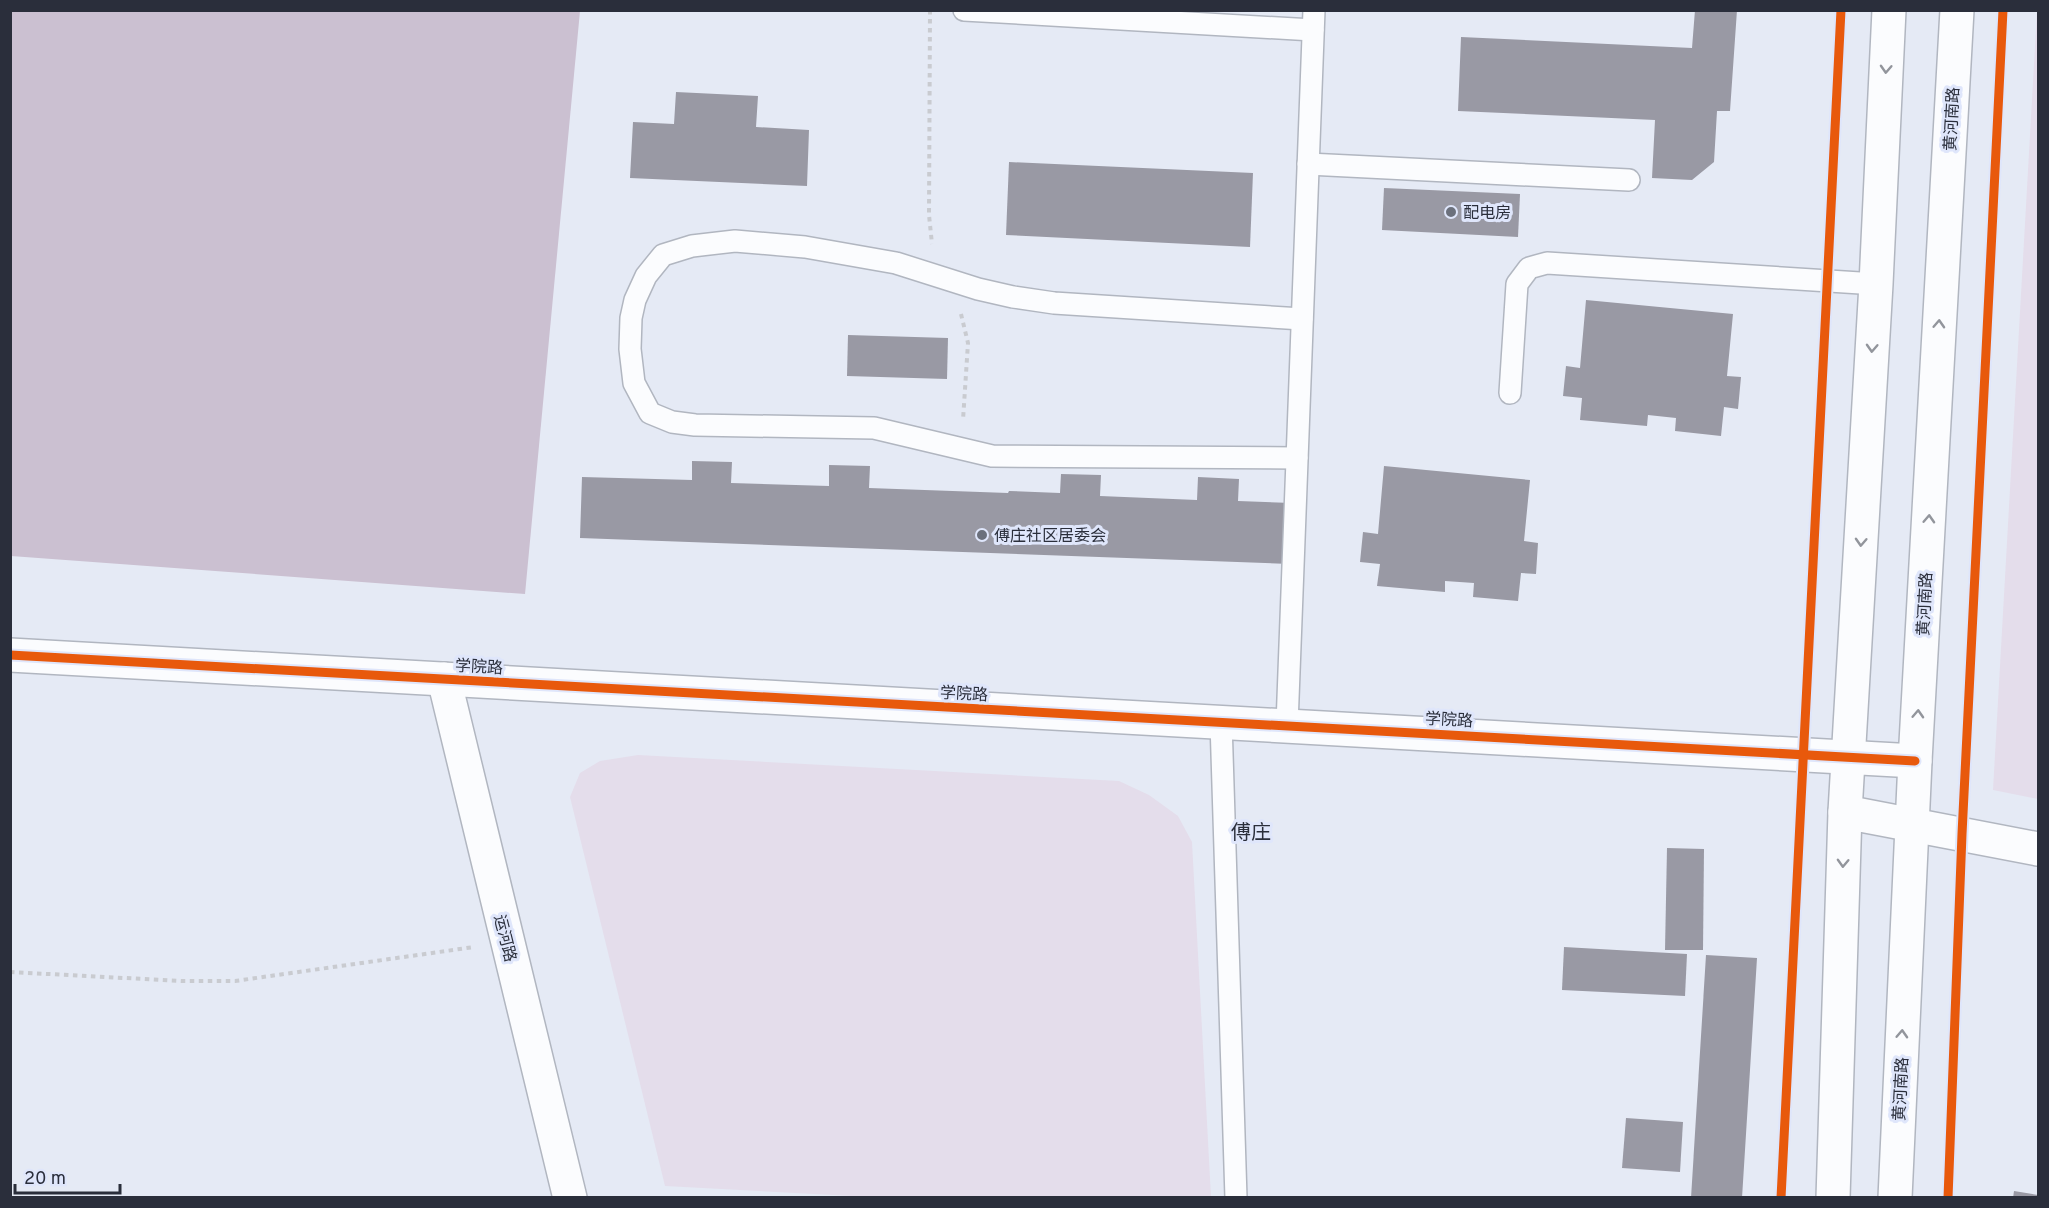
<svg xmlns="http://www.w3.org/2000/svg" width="2049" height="1208" font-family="Overpass,'Noto Sans SC',sans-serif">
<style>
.green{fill:#e4ddeb}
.forest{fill:#cbc0d1}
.building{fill:#9999a4}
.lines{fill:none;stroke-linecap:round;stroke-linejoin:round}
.lane-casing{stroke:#b1b6c0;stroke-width:24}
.street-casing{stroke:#b1b6c0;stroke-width:36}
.secondary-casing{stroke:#b1b6c0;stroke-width:36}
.primary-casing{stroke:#b1b6c0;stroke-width:36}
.path{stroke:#c9cbd0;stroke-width:4;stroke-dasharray:4.5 4.5;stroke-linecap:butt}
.lane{stroke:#fbfcfe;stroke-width:21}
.street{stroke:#fbfcfe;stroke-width:33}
.secondary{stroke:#fbfcfe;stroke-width:33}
.primary{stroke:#fbfcfe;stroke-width:33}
.cycleway-casing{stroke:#dfe6fb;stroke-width:13}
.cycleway{stroke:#e8590c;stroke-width:9}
.oneway{stroke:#92959c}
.poi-dot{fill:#6b707c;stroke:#dfe6fb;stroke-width:2}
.labels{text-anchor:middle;stroke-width:6;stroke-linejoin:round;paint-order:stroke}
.street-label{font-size:16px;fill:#2a2e3b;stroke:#dfe6fb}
.poi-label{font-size:16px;fill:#2a2e3b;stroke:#dfe6fb;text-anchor:start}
.quarter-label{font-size:20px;fill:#2a2e3b;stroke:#dfe6fb}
</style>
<rect width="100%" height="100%" fill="#e5eaf5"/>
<g class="green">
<polygon points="2037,11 2038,11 2038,799 1993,790"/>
<polygon points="638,755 1119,781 1149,795 1178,816 1192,842 1211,1197 889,1198 665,1186 570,797 580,773 600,761"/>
</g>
<polygon class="forest" points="10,11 580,11 525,594 11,556"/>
<g class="building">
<polygon points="1695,10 1737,10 1730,111 1717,111 1714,162 1692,180 1652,178 1655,120 1458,111 1461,37 1692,48"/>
<polygon points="676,92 758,96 756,127 809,130 807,186 630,178 633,122 674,124"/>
<polygon points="1009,162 1253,173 1250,247 1006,235"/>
<polygon points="1384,188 1520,194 1518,237 1382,230"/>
<polygon points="1586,300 1733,314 1727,376 1741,377 1738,409 1724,407 1721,436 1675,431 1676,418 1648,415 1647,426 1580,420 1582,398 1563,396 1566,366 1580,368"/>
<polygon points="848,335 948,338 947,379 847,376"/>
<polygon points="692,461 732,462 731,483 829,486 829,465 870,466 869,488 1008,493 1009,491 1060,493 1061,474 1101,475 1100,496 1197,500 1198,477 1239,479 1238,501 1292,503 1290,564 580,538 582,477 692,480"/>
<polygon points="1384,466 1530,480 1524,541 1538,543 1536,574 1521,573 1518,601 1473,597 1474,583 1445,581 1445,592 1377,586 1380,564 1360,562 1363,532 1378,534"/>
<polygon points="1667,848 1704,849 1703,950 1665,950"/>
<polygon points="1564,947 1687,954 1685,996 1562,990"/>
<polygon points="1706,955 1757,958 1742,1198 1691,1198"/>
<polygon points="1626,1118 1683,1122 1680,1172 1622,1168"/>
<polygon points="2014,1191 2038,1195 2038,1198 2013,1198"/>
</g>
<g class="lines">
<g class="lane-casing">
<g id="lane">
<polyline points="964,10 1313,30"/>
<polyline points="1308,164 1629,180"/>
<polyline points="1510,393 1517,284 1529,268 1547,263 1876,284"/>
<polyline points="1297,458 992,456 874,428 695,425 672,422 650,413 634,383 630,349 631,318 635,300 646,276 663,255 692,246 735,241 805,247 896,263 978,289 1013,297 1054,303 1302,319"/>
<polyline points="1221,722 1236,1198"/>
<polyline points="1287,725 1314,10"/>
</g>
</g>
<g class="street-casing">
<polyline id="street" points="1845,812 2038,849"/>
</g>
<g class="secondary-casing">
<g id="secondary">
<polyline points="10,655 1915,761"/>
<polyline points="444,679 570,1198"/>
</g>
</g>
<g class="primary-casing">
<g id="primary">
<polyline points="1833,1198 1845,812 1876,284 1889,10"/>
<polyline points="1895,1198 1915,761 1957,10"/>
</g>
</g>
<g class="path">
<polyline points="930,10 929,215 932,244"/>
<polyline points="961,314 968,343 963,420"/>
<polyline points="10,972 182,981 235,981 474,947"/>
</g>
<use href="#lane" class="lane"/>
<use href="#street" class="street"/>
<use href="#secondary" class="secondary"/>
<use href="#primary" class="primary"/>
<g class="cycleway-casing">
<g id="cycleway">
<polyline points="10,655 1915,761"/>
<polyline points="1781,1198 1841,10"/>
<polyline points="1948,1198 1962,834 2003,10"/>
</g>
</g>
<use href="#cycleway" class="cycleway"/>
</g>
<defs><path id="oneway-chevron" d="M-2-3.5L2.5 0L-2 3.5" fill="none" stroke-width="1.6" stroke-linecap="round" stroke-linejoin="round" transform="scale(1.5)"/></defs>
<g class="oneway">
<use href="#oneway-chevron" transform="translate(1886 69) rotate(93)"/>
<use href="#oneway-chevron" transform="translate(1939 324) rotate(-87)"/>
<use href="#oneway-chevron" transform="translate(1872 348) rotate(93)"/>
<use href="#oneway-chevron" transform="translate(1929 519) rotate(-87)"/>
<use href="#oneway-chevron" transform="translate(1861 542) rotate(93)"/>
<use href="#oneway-chevron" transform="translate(1918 714) rotate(-87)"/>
<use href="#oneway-chevron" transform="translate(1843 863) rotate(92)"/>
<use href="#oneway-chevron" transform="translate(1902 1034) rotate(-87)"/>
</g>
<g class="poi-dot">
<circle cx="1451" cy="212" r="6"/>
<circle cx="982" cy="535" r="6"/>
</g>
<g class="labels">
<g class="street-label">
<text transform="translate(1951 119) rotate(-87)" y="6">黄河南路</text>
<text transform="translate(1924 604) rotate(-87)" y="6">黄河南路</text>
<text transform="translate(479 666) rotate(3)" y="6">学院路</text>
<text transform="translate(964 693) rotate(3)" y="6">学院路</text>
<text transform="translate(1449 719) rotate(3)" y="6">学院路</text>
<text transform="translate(506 938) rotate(76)" y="6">运河路</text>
<text transform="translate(1900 1089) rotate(-87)" y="6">黄河南路</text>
</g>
<g class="poi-label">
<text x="1463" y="218">配电房</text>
<text x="994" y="541">傅庄社区居委会</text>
</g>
<g class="quarter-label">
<text x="1251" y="839">傅庄</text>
</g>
</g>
<rect width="2049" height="1208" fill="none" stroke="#2a2e3b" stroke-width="24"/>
<path d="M15 1184v9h105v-9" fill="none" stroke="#2a2e3b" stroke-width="3"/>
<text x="24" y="1184" font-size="18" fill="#2a2e3b" stroke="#dfe6fb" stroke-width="4.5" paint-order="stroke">20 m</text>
</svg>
